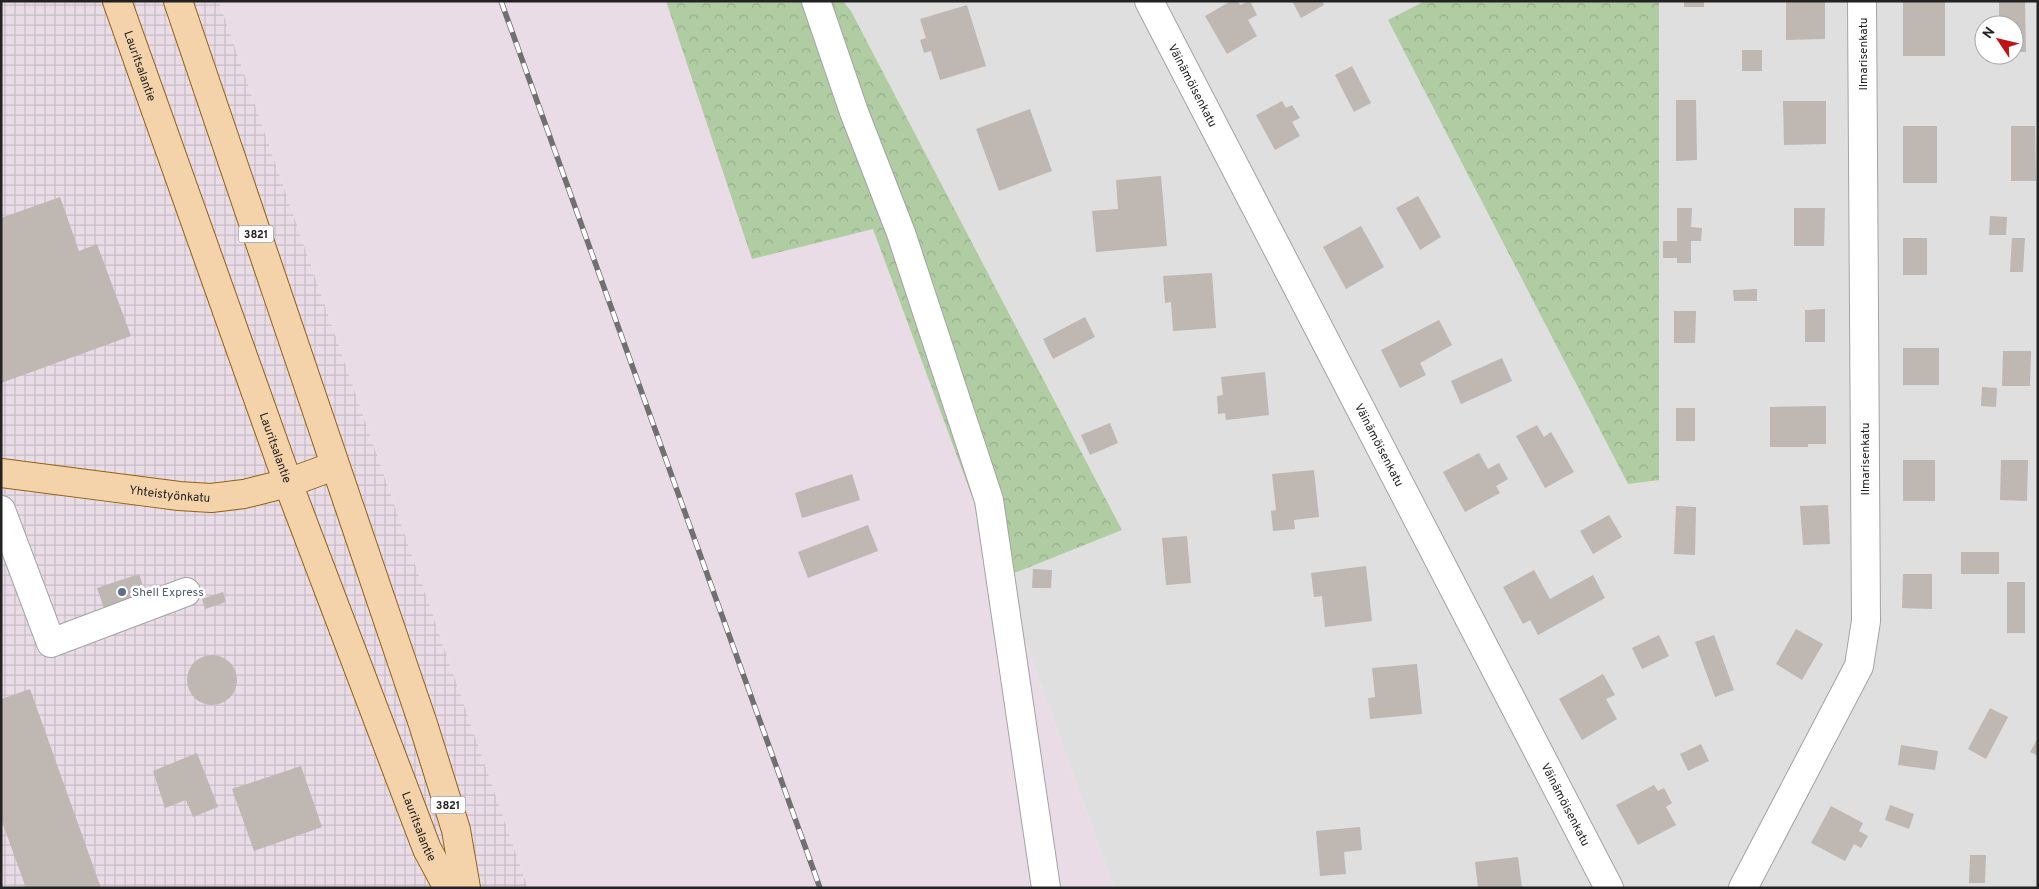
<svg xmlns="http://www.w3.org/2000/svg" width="2039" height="889" font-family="Overpass,sans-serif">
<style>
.residential{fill:#dfdfdf;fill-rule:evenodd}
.industrial{fill:url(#industrial-grid)}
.railway{fill:#e9dce7}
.forest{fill:url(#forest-crowns)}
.building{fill:#beb7b2}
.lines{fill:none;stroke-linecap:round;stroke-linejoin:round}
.minor-casing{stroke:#a3a3a3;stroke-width:30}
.major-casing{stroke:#91620e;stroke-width:30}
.minor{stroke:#fff;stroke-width:28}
.major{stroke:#f4d3ab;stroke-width:28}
.rail-casing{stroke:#707070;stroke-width:5.5}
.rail{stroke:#fff;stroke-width:4;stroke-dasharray:11;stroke-linecap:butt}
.service-dot{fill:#5c6f8a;stroke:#fff;stroke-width:2}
.labels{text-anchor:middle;stroke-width:5;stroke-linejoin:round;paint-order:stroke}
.shield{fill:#fff;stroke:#646464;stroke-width:1}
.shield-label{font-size:11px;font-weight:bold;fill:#222}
.street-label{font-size:12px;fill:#222;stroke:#fff}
.service-label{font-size:12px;fill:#4e5e75;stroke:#fff;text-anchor:start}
</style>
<defs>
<pattern id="industrial-grid" width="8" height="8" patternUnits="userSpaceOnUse" patternTransform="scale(1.25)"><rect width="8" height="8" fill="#e9dce7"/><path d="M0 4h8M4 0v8" fill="none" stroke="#c8bcc6"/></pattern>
<pattern id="forest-crowns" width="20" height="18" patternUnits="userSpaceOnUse" patternTransform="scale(1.25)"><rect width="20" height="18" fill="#b0cca2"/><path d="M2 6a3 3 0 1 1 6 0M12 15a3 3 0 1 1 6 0" fill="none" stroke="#97af8b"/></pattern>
</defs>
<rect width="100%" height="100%" fill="#f1eee9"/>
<path class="residential" d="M 843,1 L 2038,1 L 2038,888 L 1114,888 L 1002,578 L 1122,530 L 851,11 ZM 1984,25 L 2014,25 L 2014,55 L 1984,55 Z"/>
<polygon class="industrial" points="1,1 219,1 528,888 1,888"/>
<polygon class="railway" points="219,1 666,1 752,258 873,228 1002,578 1114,888 528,888"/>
<g class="forest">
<polygon points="666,1 843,1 851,11 1122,530 1002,578 873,229 752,259"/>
<polygon points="1425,1 1659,1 1659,480 1628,484 1388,20"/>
</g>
<g class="building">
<polygon points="1231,1 1238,1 1240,5 1250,1 1257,15 1248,20 1257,36 1227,54 1205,16"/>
<polygon points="1292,1 1322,1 1324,5 1301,18"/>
<rect x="1684" y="1" width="20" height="6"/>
<polygon points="1786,1 1825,1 1825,39 1786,40"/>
<rect x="1903" y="1" width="42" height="55"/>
<polygon points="1999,1 2025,1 2026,52 2014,52 2014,25 1999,25"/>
<polygon points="967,5 986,66 940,80 931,51 924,53 920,40 926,38 920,19"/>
<rect x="1742" y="50" width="20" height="21"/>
<polygon points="1352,66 1371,103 1354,112 1335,75"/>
<polygon points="1676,100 1696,100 1697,160 1676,161"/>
<polygon points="1282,101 1286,108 1292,105 1300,118 1292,122 1300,136 1275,150 1256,115"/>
<polygon points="1783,101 1826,101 1826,144 1784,145"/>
<polygon points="1030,109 1052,171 999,191 976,129"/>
<rect x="1903" y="126" width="34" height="57"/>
<polygon points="2011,126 2035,126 2036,181 2011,181"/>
<polygon points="1161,176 1167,246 1096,252 1092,211 1118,209 1116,180"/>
<polygon points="1418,196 1441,237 1420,250 1396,208"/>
<polygon points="60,197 79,251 97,244 131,336 1,383 1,218"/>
<polygon points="1677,208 1692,208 1691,227 1702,228 1701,241 1691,241 1691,263 1677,263 1677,258 1663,258 1663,241 1677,241"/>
<polygon points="1794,208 1825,208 1824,246 1794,246"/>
<polygon points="1990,216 2007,217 2006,235 1989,235"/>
<polygon points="1361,226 1384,267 1346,289 1323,247"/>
<rect x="1903" y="238" width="24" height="37"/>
<polygon points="2012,238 2025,238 2023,272 2010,272"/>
<polygon points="1212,273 1216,328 1173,331 1171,302 1165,303 1163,276"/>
<polygon points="1757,289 1757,301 1734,301 1733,290"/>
<polygon points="1825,309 1825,342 1805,342 1805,310"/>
<polygon points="1674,311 1696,311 1695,343 1674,343"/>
<polygon points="1085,317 1095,337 1053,359 1043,339"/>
<polygon points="1439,320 1452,345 1420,363 1426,375 1400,388 1381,350"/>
<rect x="1903" y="348" width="36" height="37"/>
<polygon points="2003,351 2031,351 2030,386 2002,386"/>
<polygon points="1502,358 1512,381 1461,404 1451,381"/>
<polygon points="1265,372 1269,415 1226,420 1225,413 1218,414 1217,396 1223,395 1221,377"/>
<polygon points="1982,387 1997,388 1996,407 1981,406"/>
<polygon points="1826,406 1826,444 1808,444 1808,447 1770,447 1770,407"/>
<rect x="1676" y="408" width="19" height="33"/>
<polygon points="1110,423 1118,443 1090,455 1081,435"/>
<polygon points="1537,425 1544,437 1551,432 1574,472 1545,488 1516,436"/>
<polygon points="1479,453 1488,469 1499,463 1508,479 1496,486 1500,493 1465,512 1443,472"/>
<rect x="1903" y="460" width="32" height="41"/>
<polygon points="2001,460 2028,460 2027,501 2000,500"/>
<polygon points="1314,470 1319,517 1294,520 1295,529 1273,531 1271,511 1276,510 1272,474"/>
<polygon points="852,474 860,500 802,518 795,493"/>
<polygon points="1828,505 1830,544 1803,545 1800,506"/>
<polygon points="1676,506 1696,507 1695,555 1674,554"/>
<polygon points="1609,515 1622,537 1593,554 1580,531"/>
<polygon points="868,525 878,551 808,578 798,552"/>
<polygon points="1187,536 1191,583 1166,585 1162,538"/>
<rect x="1961" y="552" width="38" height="22"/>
<polygon points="1366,566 1372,621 1325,627 1322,596 1314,597 1311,573"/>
<polygon points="1033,569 1052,570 1051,588 1032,588"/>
<polygon points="1534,570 1550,599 1593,575 1605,598 1538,635 1530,620 1523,624 1503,587"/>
<polygon points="139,574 147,597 105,611 97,588"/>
<polygon points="1903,574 1932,574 1932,609 1902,608"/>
<rect x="2007" y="582" width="18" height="51"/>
<polygon points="223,592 226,602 205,609 202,599"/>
<polygon points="1796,629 1823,644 1802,680 1776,664"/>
<polygon points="1659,635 1669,656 1642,669 1632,648"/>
<polygon points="1714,635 1734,690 1715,697 1695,642"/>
<circle cx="212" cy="680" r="25"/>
<polygon points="1417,664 1422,714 1370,719 1368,698 1375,697 1372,668"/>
<polygon points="1603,674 1615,695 1606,699 1617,719 1582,740 1559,699"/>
<polygon points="30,689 101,888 26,888 1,819 1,699"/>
<polygon points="1990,708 2008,717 1986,759 1968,749"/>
<polygon points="2038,738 2038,756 2030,752"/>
<polygon points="1701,744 1709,761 1688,771 1680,754"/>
<polygon points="1901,745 1938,751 1935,770 1898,765"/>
<polygon points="197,753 218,807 193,817 186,800 165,808 153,771"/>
<polygon points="301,766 322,827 254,851 232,789"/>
<polygon points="1654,785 1658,791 1664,788 1672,803 1666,807 1676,825 1638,845 1616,805"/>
<polygon points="1890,805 1914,814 1909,829 1885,820"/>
<polygon points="1831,806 1863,823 1859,831 1868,836 1861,848 1854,844 1845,861 1811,843"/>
<polygon points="1360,827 1362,850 1344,852 1346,874 1320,876 1316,831"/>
<polygon points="1970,855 1986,855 1985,883 1969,883"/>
<polygon points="1518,857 1522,888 1478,888 1475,862"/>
</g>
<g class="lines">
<g class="minor-casing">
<g id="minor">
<polyline points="816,1 854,112 901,233 989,500 1046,888"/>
<path id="s1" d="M 1149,1 L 1609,888"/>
<polyline points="1,510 51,643 186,592"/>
<polyline points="1743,888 1859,666 1866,621 1862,1"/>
</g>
</g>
<g class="major-casing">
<g id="major">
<path id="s2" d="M 117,1 L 288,483 L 427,849 L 448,888"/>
<polyline points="178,1 423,724 456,830 466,888"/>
<path id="s3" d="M 1,473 L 179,496 L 211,498 L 244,494 L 288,483 L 334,466"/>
</g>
</g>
<use href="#minor" class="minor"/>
<use href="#major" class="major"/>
<g class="rail-casing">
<polyline id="rail" points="501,1 820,888"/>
</g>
<use href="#rail" class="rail"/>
</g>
<circle class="service-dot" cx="122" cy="592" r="5"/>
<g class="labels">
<g class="shield">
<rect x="238.5" y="225.5" width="35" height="17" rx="4"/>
<rect x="430.5" y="796.5" width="35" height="17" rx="4"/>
</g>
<g class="shield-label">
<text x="256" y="238">3821</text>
<text x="448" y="809">3821</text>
</g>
<g class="street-label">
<text transform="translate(1863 54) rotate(-90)" y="4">Ilmarisenkatu</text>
<text dy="4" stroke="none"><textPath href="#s2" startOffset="69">Lauritsalantie</textPath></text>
<text dy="4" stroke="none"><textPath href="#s1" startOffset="95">Väinämöisenkatu</textPath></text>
<text dy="4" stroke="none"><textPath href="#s1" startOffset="500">Väinämöisenkatu</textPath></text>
<text dy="4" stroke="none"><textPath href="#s2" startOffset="474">Lauritsalantie</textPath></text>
<text transform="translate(1865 459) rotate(-90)" y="4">Ilmarisenkatu</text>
<text dy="4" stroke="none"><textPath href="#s3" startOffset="170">Yhteistyönkatu</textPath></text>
<text dy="4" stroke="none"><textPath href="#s1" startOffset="905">Väinämöisenkatu</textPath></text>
<text dy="4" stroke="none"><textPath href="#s2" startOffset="879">Lauritsalantie</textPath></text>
</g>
<g class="service-label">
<text x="132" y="596">Shell Express</text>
</g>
</g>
<rect width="2039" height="889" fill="none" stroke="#222222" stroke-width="5"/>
<g transform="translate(1999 40) rotate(305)"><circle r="24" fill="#ffffff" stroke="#a7a7a7"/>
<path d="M0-4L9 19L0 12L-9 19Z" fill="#c01318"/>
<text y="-8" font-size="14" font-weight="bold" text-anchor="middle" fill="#222222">N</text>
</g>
</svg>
